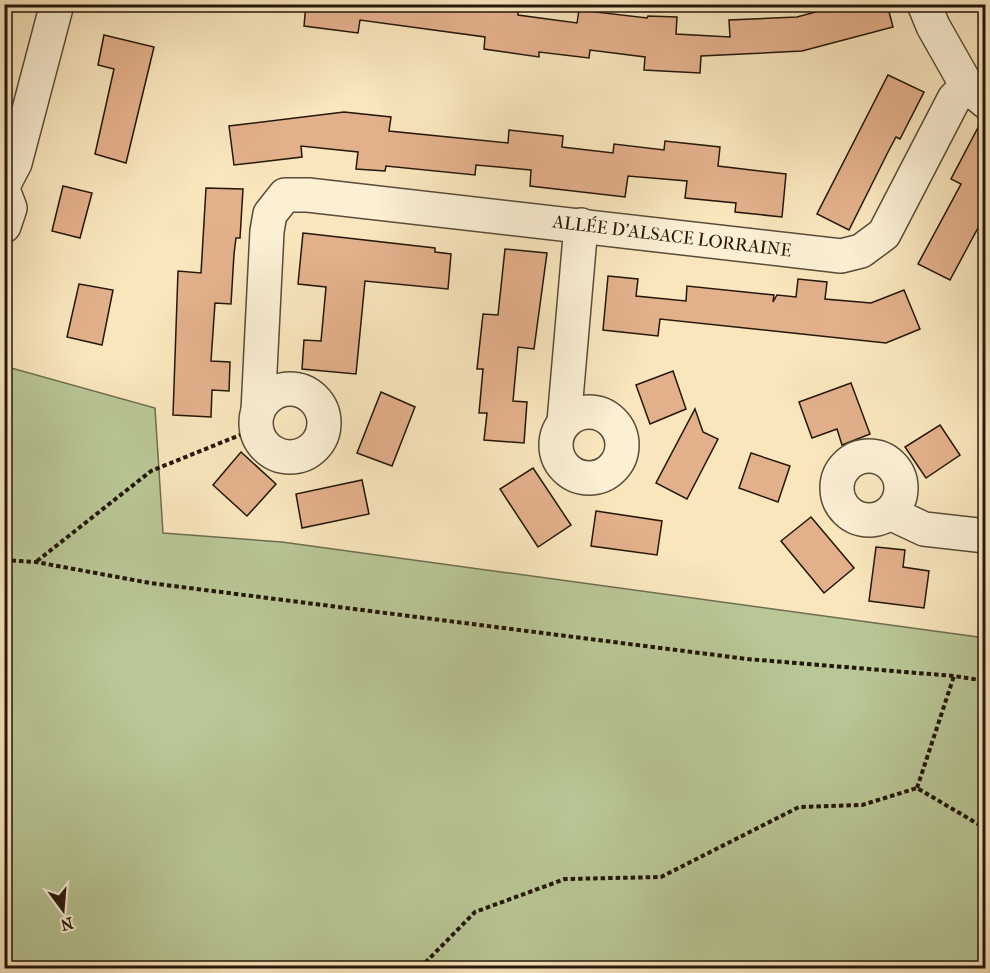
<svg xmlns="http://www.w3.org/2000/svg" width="990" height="973" font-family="'IM FELL French Canon',serif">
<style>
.green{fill:#b9c695;stroke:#6e6e50;stroke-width:1.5}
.building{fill:#e3b08c;stroke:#24170b;stroke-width:1.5}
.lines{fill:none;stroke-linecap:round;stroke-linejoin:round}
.street-casing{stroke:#594b38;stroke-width:36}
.path{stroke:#24170b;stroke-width:4;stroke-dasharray:4.5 3;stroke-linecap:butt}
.street{stroke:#fbefd4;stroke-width:33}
.labels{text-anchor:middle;stroke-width:6;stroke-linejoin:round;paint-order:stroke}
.street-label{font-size:18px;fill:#24170b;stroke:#fbefd4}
</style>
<rect width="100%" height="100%" fill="#f9e6bd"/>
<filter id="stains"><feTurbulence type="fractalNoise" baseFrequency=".00333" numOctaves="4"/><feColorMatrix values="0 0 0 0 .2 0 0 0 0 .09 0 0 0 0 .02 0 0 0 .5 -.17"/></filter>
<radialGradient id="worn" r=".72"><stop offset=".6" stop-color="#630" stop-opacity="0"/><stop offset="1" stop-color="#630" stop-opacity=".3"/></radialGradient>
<polygon class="green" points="4,366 155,408 163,533 282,542 985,638 985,968 5,968"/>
<g class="building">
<polygon points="306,4 519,4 518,15 577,23 579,10 647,18 648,16 677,17 676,34 730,37 729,20 797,17 845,4 887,4 893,27 802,51 701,56 700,73 644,70 645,57 590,50 589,58 539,52 539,57 484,49 485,37 360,20 358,33 304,26"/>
<polygon points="104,35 154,47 126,163 95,154 114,69 98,65"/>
<polygon points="888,75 924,92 900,139 896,137 888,152 849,230 817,214"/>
<polygon points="344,112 391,117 389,131 508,143 509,130 563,136 562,147 613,153 614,144 664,150 665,141 720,147 718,166 786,174 782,217 735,212 736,203 685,198 687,181 628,176 625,197 530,186 531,170 476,165 475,175 386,166 385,171 356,169 358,152 301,146 302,157 234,165 229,126"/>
<polygon points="982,120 986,120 986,213 950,280 918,264 961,184 951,179"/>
<polygon points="63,186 92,193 80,238 52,231"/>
<polygon points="206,188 243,189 240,238 236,238 234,254 231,304 215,303 211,361 230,362 229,391 212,390 211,417 173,415 178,271 201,273"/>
<polygon points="303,233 435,248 435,252 451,254 448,289 365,281 356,374 302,369 304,340 321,341 326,287 298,284"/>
<polygon points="505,249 547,253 534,349 518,347 513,401 527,402 524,443 484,440 487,413 479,413 483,369 477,369 483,314 498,315"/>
<polygon points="608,276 638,279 636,296 686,301 687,286 774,295 773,302 777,295 796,297 798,279 827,282 825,299 871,303 904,290 920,329 886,343 660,319 658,336 603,330"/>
<polygon points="79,284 113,290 102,345 67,337"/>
<polygon points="673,371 686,409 650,424 636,385"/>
<polygon points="851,383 870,434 842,445 837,429 812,438 799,402"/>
<polygon points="381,392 415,407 392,466 357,453"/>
<polygon points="695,409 703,432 718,439 687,499 656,483"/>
<polygon points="940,425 960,455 926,478 905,447"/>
<polygon points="241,452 276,484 247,516 213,485"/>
<polygon points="751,453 790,466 778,502 739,488"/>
<polygon points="533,468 571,525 538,547 500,489"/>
<polygon points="362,480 369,514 302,528 296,494"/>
<polygon points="596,511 662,521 657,555 591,546"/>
<polygon points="811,517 854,568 824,593 781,541"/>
<polygon points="876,547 905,550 903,567 929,571 924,608 869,601"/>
</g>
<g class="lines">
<g class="street-casing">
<g id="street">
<polyline points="924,4 933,26 967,86 986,102"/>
<polyline points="4,184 15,163 57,4"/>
<polyline points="4,192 10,208 4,226"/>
<circle cx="290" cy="423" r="34"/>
<polyline points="258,411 267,231 270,214 285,195 308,195 841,256 861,251 884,234 954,99 967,86"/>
<circle cx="589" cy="445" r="33"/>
<polyline points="564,422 581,225"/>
<circle cx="869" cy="488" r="32"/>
<polyline points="890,513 924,529 986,536"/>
</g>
</g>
<g class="path">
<polyline points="4,560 36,562 150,583 747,659 954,676 986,681"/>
<polyline points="37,561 151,471 240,435"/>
<polyline points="917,788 954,676"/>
<polyline points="420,968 475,912 565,879 661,877 799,807 862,805 917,788 978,824 986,823"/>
</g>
<use href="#street" class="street"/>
</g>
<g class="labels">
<g class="street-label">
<text transform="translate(672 236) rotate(7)" y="6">ALLÉE D'ALSACE LORRAINE</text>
</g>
</g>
<rect width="990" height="973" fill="none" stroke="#f9e6bd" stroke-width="24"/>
<rect x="6" y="6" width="978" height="961" fill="none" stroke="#24170b" stroke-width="3"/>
<rect x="12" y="12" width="966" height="949" fill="none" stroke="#24170b" stroke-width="1.5"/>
<g transform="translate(63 910) rotate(164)" stroke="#fbefd4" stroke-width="4.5" paint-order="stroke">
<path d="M0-4.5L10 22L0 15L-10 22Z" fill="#24170b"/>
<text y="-9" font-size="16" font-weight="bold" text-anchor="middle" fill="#24170b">N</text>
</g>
<rect width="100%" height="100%" filter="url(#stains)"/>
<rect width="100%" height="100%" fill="url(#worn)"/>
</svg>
